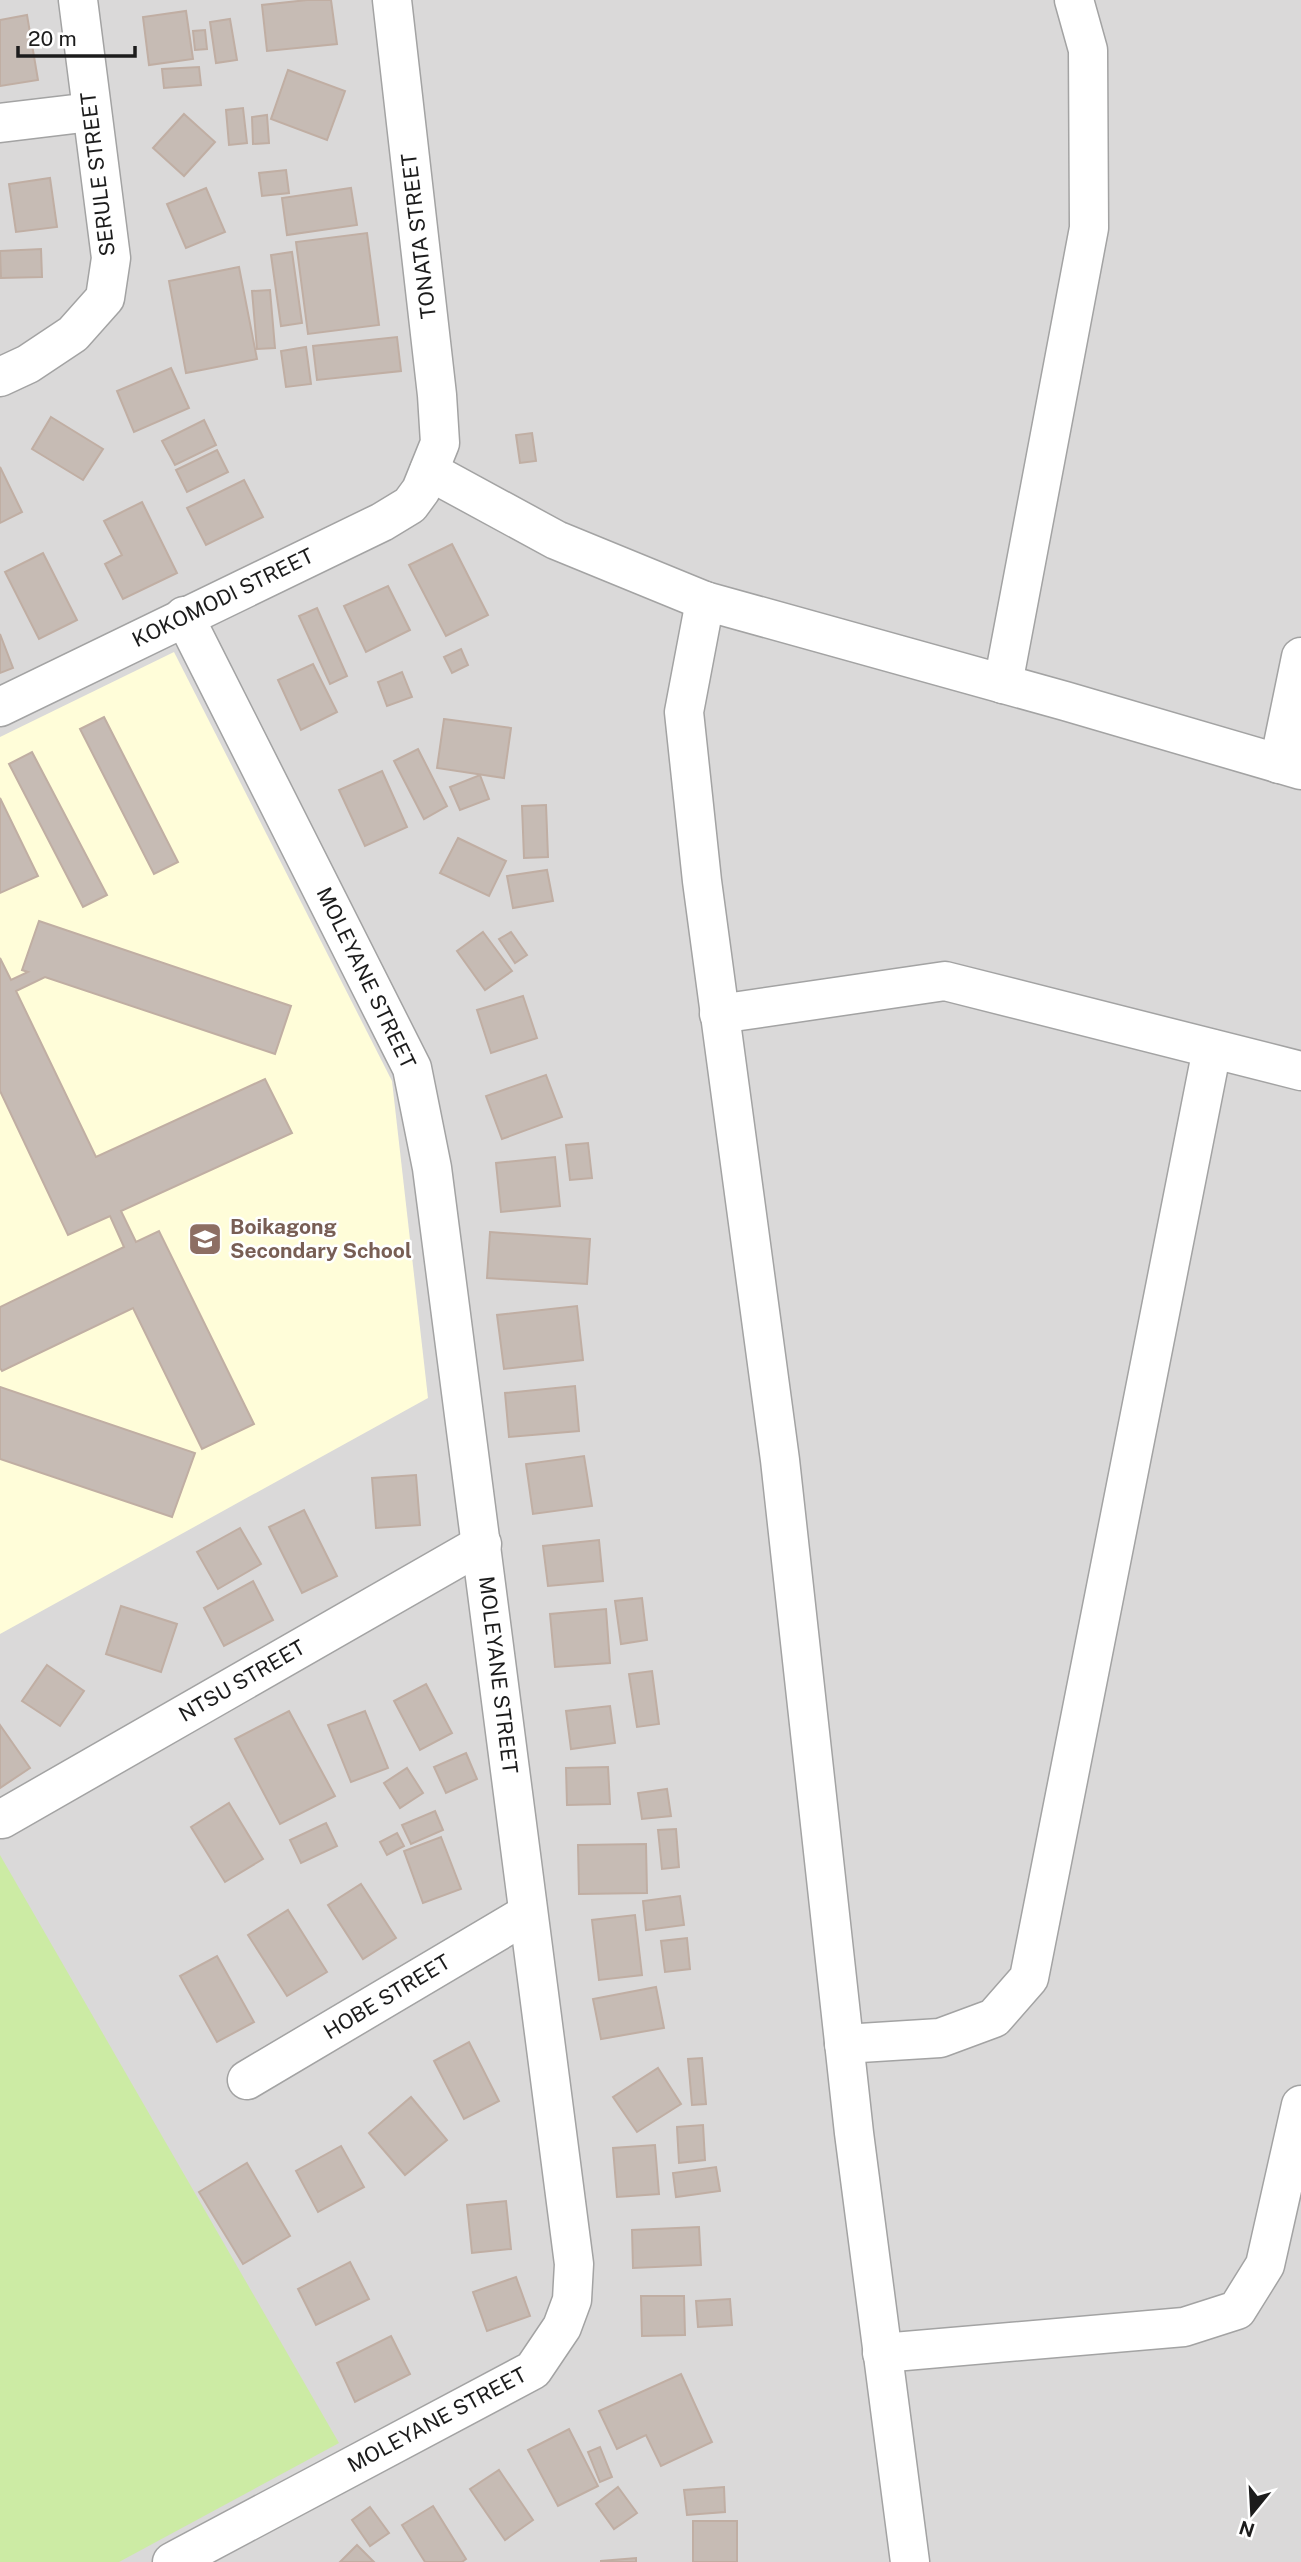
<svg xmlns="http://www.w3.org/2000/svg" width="1301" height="2562" font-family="'Public Sans',sans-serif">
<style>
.residential{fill:#dad9d9}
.education{fill:#fffdd9}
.grass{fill:#cceba4}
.building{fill:#c6bbb4;stroke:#c0aea3;stroke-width:2}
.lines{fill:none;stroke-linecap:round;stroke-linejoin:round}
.minor-casing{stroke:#a3a3a3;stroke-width:41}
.minor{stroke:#fff;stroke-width:38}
.labels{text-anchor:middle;stroke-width:5;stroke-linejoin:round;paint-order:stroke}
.street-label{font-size:21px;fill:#1c1c1c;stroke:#fff}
.education-label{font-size:21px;font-weight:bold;fill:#785e54;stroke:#fff;text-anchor:start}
</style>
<rect width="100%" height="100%" fill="#eee9e1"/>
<rect class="residential" x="0" y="0" width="1301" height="2562"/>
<polygon class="education" points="174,652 392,1081 428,1398 0,1634 0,737"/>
<polygon class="grass" points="0,1855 339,2443 119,2562 0,2562"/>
<g class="building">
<polygon points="307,0 331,0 337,44 267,51 262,5"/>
<polygon points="186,11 193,59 149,65 143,17"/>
<polygon points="27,15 38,80 0,86 0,20"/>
<polygon points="230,19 237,60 216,63 210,22"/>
<polygon points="205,30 207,49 195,50 193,31"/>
<polygon points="199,67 201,85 164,88 162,69"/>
<polygon points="288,70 345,91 327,140 271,119"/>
<polygon points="243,108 247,143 229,145 226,110"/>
<polygon points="184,114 215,142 184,176 153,148"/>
<polygon points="267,115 269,143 253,144 252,117"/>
<polygon points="286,170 289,193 262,196 259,173"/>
<polygon points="50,178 57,227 16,232 9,184"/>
<polygon points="206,188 225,232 186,248 167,204"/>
<polygon points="351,188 357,225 287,235 282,198"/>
<polygon points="367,233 379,325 308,334 296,242"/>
<polygon points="41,249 42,277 1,278 0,251"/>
<polygon points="292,252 302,323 281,326 271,255"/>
<polygon points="239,267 257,359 186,373 169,281"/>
<polygon points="270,290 275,348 257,349 252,291"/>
<polygon points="397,337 401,371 317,380 313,346"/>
<polygon points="306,347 311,384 286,387 281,351"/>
<polygon points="171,368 189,408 134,432 117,391"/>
<polygon points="51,417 103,449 83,480 32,449"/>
<polygon points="204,420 216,445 175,465 162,441"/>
<polygon points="532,433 536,461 520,463 516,435"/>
<polygon points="217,450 228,472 187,492 176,470"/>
<polygon points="0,467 22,512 0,523"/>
<polygon points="244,480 263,517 206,545 187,508"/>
<polygon points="142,502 177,573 123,599 105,564 122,555 104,521"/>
<polygon points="452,544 488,615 446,636 409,565"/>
<polygon points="43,553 77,620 39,639 5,572"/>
<polygon points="388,586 410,630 366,652 344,606"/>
<polygon points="317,608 347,676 330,684 299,616"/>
<polygon points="0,634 13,668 0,673"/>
<polygon points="461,649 468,665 452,673 444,657"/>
<polygon points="313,664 337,712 301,730 278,680"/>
<polygon points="402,672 412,697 387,706 378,682"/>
<polygon points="104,717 178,862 154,874 80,729"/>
<polygon points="444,719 511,728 504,778 437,768"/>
<polygon points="418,749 447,806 424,819 394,761"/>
<polygon points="32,752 107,895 83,907 9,764"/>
<polygon points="382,771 407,827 365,846 339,790"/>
<polygon points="480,775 489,799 460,810 450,787"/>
<polygon points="0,798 38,876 0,893"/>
<polygon points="546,805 548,857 524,858 522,806"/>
<polygon points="458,838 506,861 489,896 440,873"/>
<polygon points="547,870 553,901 513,908 507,876"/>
<polygon points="39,921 291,1006 275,1054 45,977 16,991 96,1157 265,1079 292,1133 121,1211 136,1242 159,1231 254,1424 202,1449 133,1308 2,1371 0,1368 0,1307 124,1247 110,1216 68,1235 0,1091 0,958 11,980 28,972 22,970"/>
<polygon points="483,932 512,971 485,990 457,951"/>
<polygon points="511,932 527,955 515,963 499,939"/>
<polygon points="523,996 537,1038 491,1053 477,1010"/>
<polygon points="546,1075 562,1117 502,1139 486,1096"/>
<polygon points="588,1143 592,1178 570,1180 566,1145"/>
<polygon points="555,1157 560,1206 501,1212 496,1163"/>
<polygon points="490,1232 590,1239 587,1284 487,1278"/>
<polygon points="577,1306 583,1360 504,1369 497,1315"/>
<polygon points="575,1386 579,1431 509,1437 505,1393"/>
<polygon points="0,1387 195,1453 172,1517 0,1459"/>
<polygon points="584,1456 592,1506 533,1514 526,1464"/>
<polygon points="416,1475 420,1525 376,1528 372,1478"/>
<polygon points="304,1510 337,1576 302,1593 269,1527"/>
<polygon points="240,1528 261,1564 218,1589 197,1552"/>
<polygon points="599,1540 603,1581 548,1586 543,1546"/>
<polygon points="253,1581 273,1620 224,1646 204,1608"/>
<polygon points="642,1598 647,1640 621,1644 615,1601"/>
<polygon points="121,1606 177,1624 161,1672 106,1654"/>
<polygon points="606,1609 610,1663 555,1667 550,1614"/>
<polygon points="47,1665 84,1691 60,1726 22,1701"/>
<polygon points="652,1671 659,1724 637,1727 629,1674"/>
<polygon points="426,1684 452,1733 420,1750 394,1701"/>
<polygon points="610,1706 615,1743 571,1749 566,1711"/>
<polygon points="289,1711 335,1796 280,1824 235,1739"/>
<polygon points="365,1711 388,1768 351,1782 328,1725"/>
<polygon points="0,1725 30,1768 0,1788"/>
<polygon points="466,1753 477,1779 446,1793 434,1767"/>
<polygon points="608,1767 610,1804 567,1805 566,1768"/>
<polygon points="407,1768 423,1793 400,1808 384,1783"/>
<polygon points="667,1789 671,1816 642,1819 638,1793"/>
<polygon points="229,1803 263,1859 225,1882 191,1827"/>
<polygon points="435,1811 443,1830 411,1844 402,1825"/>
<polygon points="326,1823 337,1846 301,1863 290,1840"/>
<polygon points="676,1829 679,1867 662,1869 658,1830"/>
<polygon points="397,1833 404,1846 387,1855 380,1842"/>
<polygon points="441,1837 461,1889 423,1903 404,1851"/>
<polygon points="646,1844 647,1893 579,1894 578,1845"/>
<polygon points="361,1884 396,1938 363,1959 328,1905"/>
<polygon points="680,1896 684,1925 646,1930 643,1901"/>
<polygon points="288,1910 327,1972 287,1996 248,1935"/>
<polygon points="635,1915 642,1975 599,1980 592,1920"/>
<polygon points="687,1938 690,1969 665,1972 661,1941"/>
<polygon points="217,1956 254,2022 217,2042 180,1976"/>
<polygon points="656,1987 664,2028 601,2039 593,1999"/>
<polygon points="469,2042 499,2101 464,2119 434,2061"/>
<polygon points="702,2058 706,2104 692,2105 688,2059"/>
<polygon points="658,2068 681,2104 637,2132 613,2097"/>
<polygon points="411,2097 447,2140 405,2175 369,2133"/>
<polygon points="703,2125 705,2160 679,2163 677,2127"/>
<polygon points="655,2145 659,2194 617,2197 613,2148"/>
<polygon points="341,2146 364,2187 318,2212 296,2171"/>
<polygon points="247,2163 290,2236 243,2264 199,2192"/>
<polygon points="716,2167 720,2191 676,2197 673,2173"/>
<polygon points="506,2201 511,2249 472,2253 467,2205"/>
<polygon points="699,2227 701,2265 633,2268 632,2230"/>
<polygon points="350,2262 369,2299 316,2325 298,2289"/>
<polygon points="516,2277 530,2316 487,2331 473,2292"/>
<polygon points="641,2296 684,2296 685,2335 642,2336"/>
<polygon points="730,2299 732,2325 698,2327 696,2301"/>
<polygon points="391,2336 410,2374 355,2402 337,2363"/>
<polygon points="681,2374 712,2442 661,2466 646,2435 617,2449 599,2411"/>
<polygon points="569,2429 598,2486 558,2506 528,2450"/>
<polygon points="600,2447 612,2477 600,2482 588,2452"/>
<polygon points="499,2470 533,2520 505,2540 470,2489"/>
<polygon points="618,2487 637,2513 614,2529 596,2504"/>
<polygon points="724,2487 725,2512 687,2515 684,2490"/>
<polygon points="433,2506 466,2559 462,2562 425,2562 402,2525"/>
<polygon points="370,2507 389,2533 370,2546 352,2520"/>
<rect x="693" y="2521" width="44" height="41"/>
<polygon points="357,2545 374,2562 340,2562"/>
<polygon points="636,2558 636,2562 601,2562 601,2561"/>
</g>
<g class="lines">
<g class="minor-casing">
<g id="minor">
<polyline points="0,123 91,112"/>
<polyline points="0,377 28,364 73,334 105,298 111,258 78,0"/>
<polyline points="429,471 556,540 705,601 1065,701 1301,770"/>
<polyline points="705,601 684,712 702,881 780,1460 854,2133 910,2562"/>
<polyline points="1003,684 1089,228 1088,50 1074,0"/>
<polyline points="0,707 382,522 410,505 421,490 440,443 437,395 392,0"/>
<polyline points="1279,764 1301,657"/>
<polyline points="719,1014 945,981 1301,1071"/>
<polyline points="2,1819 482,1544"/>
<polyline points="844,2044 940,2038 994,2018 1029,1978 1212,1049"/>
<polyline points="247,2080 527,1914"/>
<polyline points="882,2353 1184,2327 1237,2310 1265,2265 1301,2105"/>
<polyline points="172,2562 533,2370 562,2327 572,2300 574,2264 432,1168 412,1068 184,616"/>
</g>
</g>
<use href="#minor" class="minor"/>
</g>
<defs>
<g id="school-square" transform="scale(1.75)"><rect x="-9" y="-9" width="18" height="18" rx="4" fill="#8d6e63" stroke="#fff"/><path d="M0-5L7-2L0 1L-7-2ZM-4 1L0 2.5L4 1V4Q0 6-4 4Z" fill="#fff"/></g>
</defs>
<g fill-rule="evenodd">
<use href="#school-square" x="205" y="1239"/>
</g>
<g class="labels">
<g class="street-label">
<text transform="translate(98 174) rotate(-97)" y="7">SERULE STREET</text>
<text transform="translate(419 236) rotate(-97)" y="7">TONATA STREET</text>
<text transform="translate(223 598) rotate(-26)" y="7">KOKOMODI STREET</text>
<text transform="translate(366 978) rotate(64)" y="7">MOLEYANE STREET</text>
<text transform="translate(498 1675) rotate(83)" y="7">MOLEYANE STREET</text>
<text transform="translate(242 1681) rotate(-30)" y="7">NTSU STREET</text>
<text transform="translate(387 1997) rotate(-31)" y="7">HOBE STREET</text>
<text transform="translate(437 2420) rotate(-28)" y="7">MOLEYANE STREET</text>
</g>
<g class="education-label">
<text x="230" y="1234">Boikagong<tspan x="230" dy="24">Secondary School</tspan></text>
</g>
</g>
<g transform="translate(1252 2513) rotate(198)" stroke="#ffffff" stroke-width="5" paint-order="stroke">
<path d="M0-5L12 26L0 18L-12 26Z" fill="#1c1c1c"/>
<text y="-10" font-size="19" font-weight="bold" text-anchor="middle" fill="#1c1c1c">N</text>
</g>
<path d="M18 46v10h117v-10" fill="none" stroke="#1c1c1c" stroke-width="3.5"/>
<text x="28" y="46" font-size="21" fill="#1c1c1c" stroke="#ffffff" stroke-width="5" paint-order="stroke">20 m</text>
</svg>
